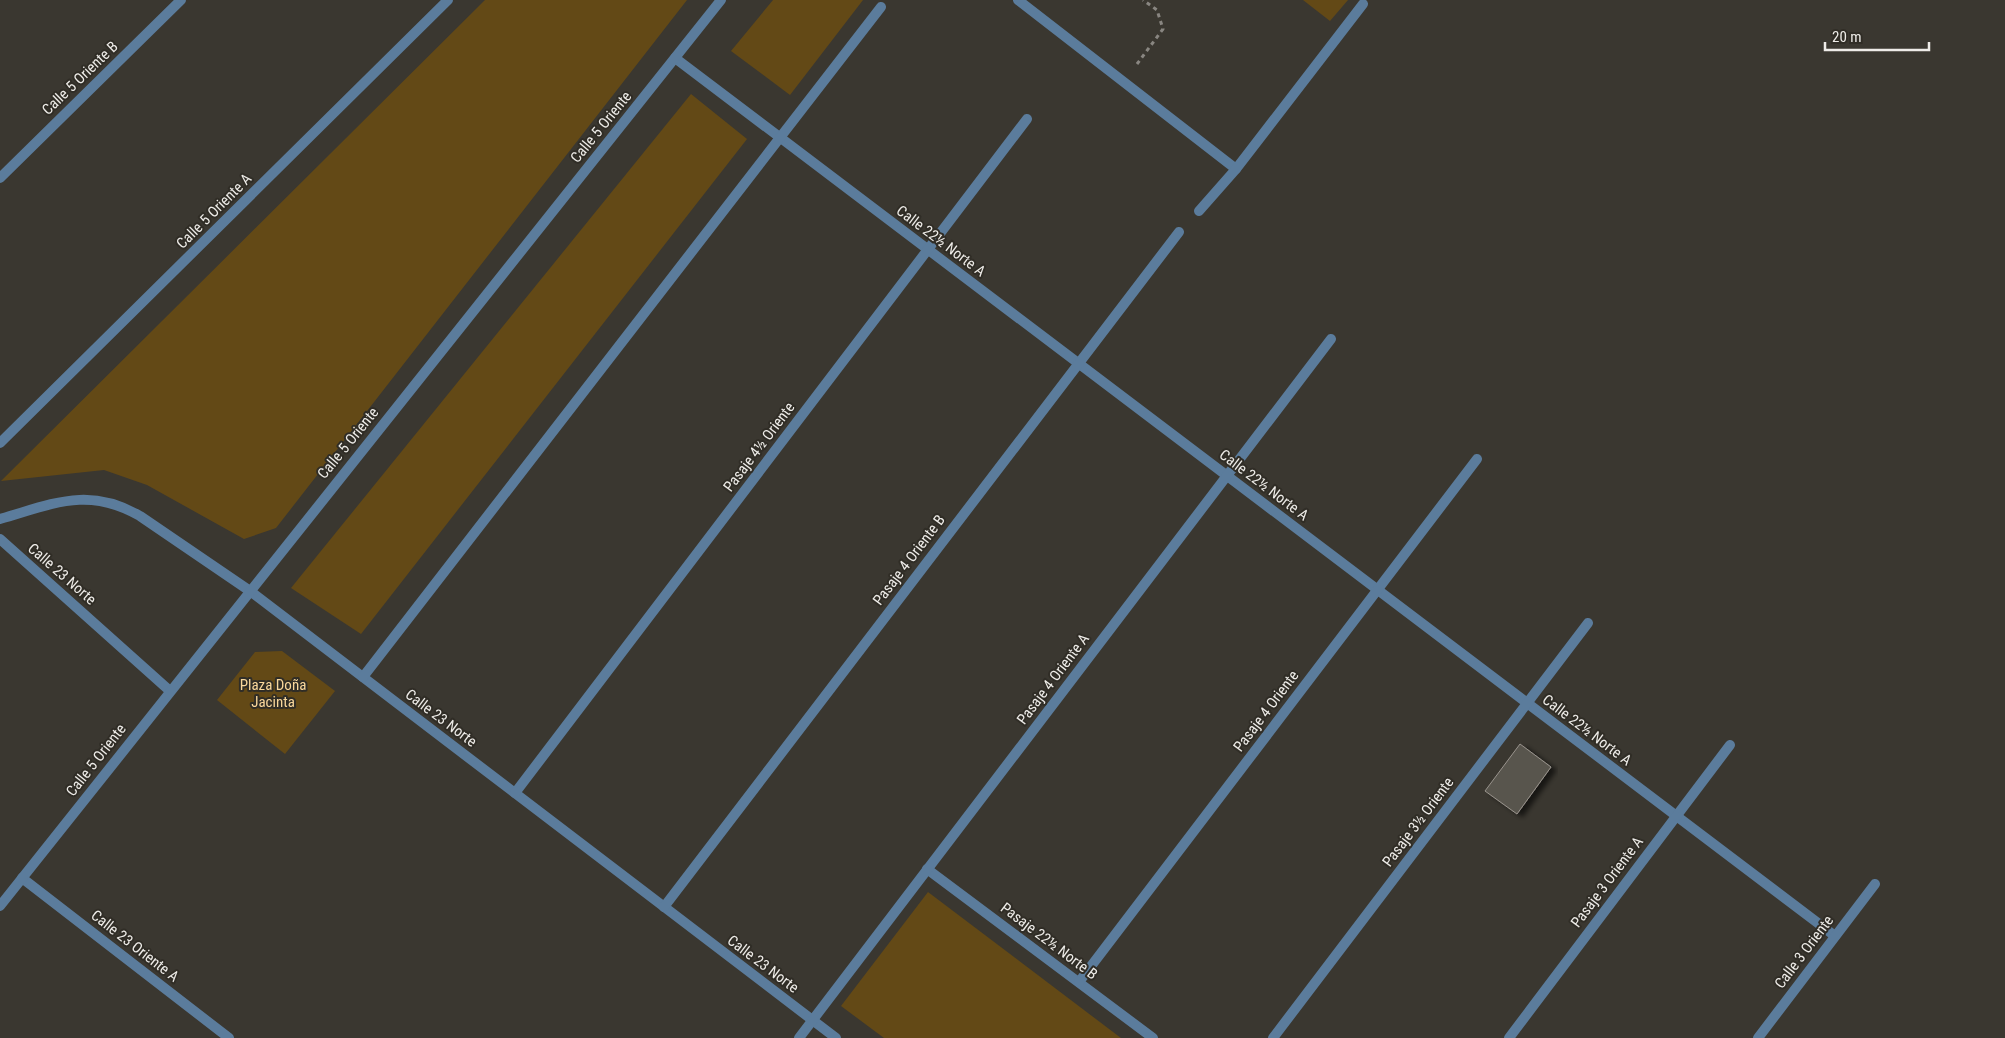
<svg xmlns="http://www.w3.org/2000/svg" width="2005" height="1038" font-family="'Roboto Condensed',sans-serif">
<style>
.green{fill:#634916}
.building{fill:#58544d;stroke:#99948d;filter:url(#shadow)}
.lines{fill:none;stroke-linecap:round;stroke-linejoin:round}
.path{stroke:#898681;stroke-width:3;stroke-dasharray:4 4;stroke-linecap:butt}
.service{stroke:#5b7c9c;stroke-width:10}
.minor{stroke:#5b7c9c;stroke-width:10}
.tertiary{stroke:#5b7c9c;stroke-width:10}
.labels{text-anchor:middle;stroke-width:4;stroke-linejoin:round;paint-order:stroke}
.street-label{font-size:15px;fill:#eeece8;stroke:#302d26}
.park-label{font-size:15px;fill:#f9d79b;stroke:#302d26}
</style>
<defs>
<filter id="shadow"><feDropShadow dx="5.5" dy="3" stdDeviation="2.5" flood-color="#0009"/></filter>
</defs>
<rect width="100%" height="100%" fill="#3a3730"/>
<g class="green">
<polygon points="485,0 687,0 276,528 244,539 147,485 104,470 1,481"/>
<polygon points="773,0 863,0 790,95 731,51"/>
<polygon points="1303,0 1348,0 1330,21"/>
<polygon points="691,94 747,139 361,634 291,588"/>
<polygon points="282,651 335,691 285,754 217,700 255,652"/>
<polygon points="928,892 1121,1038 884,1038 841,1006"/>
</g>
<polygon class="building" points="1520,744 1551,767 1517,814 1485,791"/>
<g class="lines">
<polyline class="path" points="1137,64 1163,29 1157,10 1143,0"/>
<g class="service">
<polyline points="1018,0 1236,169"/>
<polyline points="1199,211 1236,169 1363,4"/>
</g>
<g class="minor">
<polyline points="675,58 1835,936"/>
<polyline points="0,178 181,0"/>
<polyline points="0,443 448,0"/>
<path d="M 0,519 C 53,504 88,486 140,516 L 250,591 L 836,1038"/>
<polyline points="0,539 170,691"/>
<polyline points="363,677 881,7"/>
<polyline points="515,793 1027,119"/>
<polyline points="927,869 1153,1038"/>
<polyline points="22,878 229,1038"/>
<polyline points="664,907 1179,232"/>
<polyline points="1079,982 1477,459"/>
<polyline points="799,1038 1331,339"/>
<polyline points="1273,1038 1588,623"/>
<polyline points="1509,1038 1730,745"/>
<polyline points="1758,1038 1875,884"/>
</g>
<polyline class="tertiary" points="0,906 721,0"/>
</g>
<g class="labels">
<g class="street-label">
<text transform="translate(80 78) rotate(-44)" y="5">Calle 5 Oriente B</text>
<text transform="translate(601 127) rotate(-51)" y="5">Calle 5 Oriente</text>
<text transform="translate(214 211) rotate(-45)" y="5">Calle 5 Oriente A</text>
<text transform="translate(941 241) rotate(37)" y="5">Calle 22½ Norte A</text>
<text transform="translate(348 443) rotate(-51)" y="5">Calle 5 Oriente</text>
<text transform="translate(759 447) rotate(-53)" y="5">Pasaje 4½ Oriente</text>
<text transform="translate(1264 485) rotate(37)" y="5">Calle 22½ Norte A</text>
<text transform="translate(909 560) rotate(-53)" y="5">Pasaje 4 Oriente B</text>
<text transform="translate(62 574) rotate(41)" y="5">Calle 23 Norte</text>
<text transform="translate(1053 679) rotate(-53)" y="5">Pasaje 4 Oriente A</text>
<text transform="translate(1266 711) rotate(-53)" y="5">Pasaje 4 Oriente</text>
<text transform="translate(441 718) rotate(37)" y="5">Calle 23 Norte</text>
<text transform="translate(1587 730) rotate(37)" y="5">Calle 22½ Norte A</text>
<text transform="translate(96 760) rotate(-52)" y="5">Calle 5 Oriente</text>
<text transform="translate(1418 822) rotate(-53)" y="5">Pasaje 3½ Oriente</text>
<text transform="translate(1607 882) rotate(-53)" y="5">Pasaje 3 Oriente A</text>
<text transform="translate(1049 941) rotate(37)" y="5">Pasaje 22½ Norte B</text>
<text transform="translate(135 946) rotate(38)" y="5">Calle 23 Oriente A</text>
<text transform="translate(1804 952) rotate(-53)" y="5">Calle 3 Oriente</text>
<text transform="translate(763 964) rotate(37)" y="5">Calle 23 Norte</text>
</g>
<g class="park-label">
<text x="273" y="690">Plaza Doña<tspan x="273" dy="17">Jacinta</tspan></text>
</g>
</g>
<path d="M1825 42v8h104v-8" fill="none" stroke="#eeece8" stroke-width="2.5"/>
<text x="1832" y="42" font-size="15" fill="#eeece8" stroke="#302d26" stroke-width="4" paint-order="stroke">20 m</text>
</svg>
